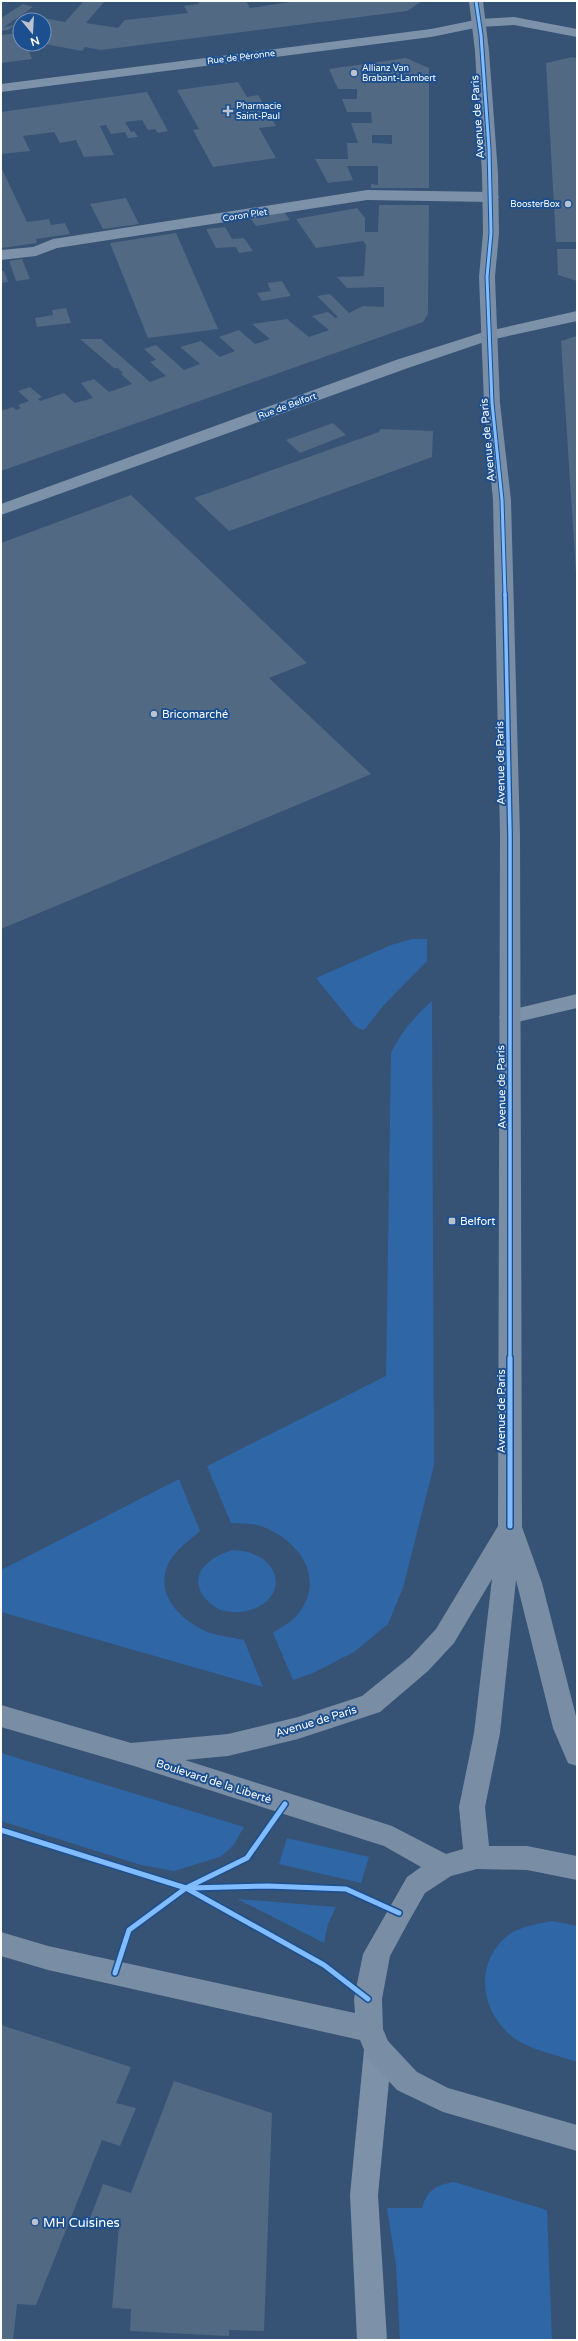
<svg xmlns="http://www.w3.org/2000/svg" width="578" height="2341" font-family="'Varela Round',sans-serif">
<style>
.green{fill:#2f66a5}
.building{fill:#526984;fill-rule:evenodd}
.lines{fill:none;stroke-linecap:round;stroke-linejoin:round}
.service{fill:#7d92a8;fill-rule:evenodd}
.minor{fill:#7d92a8;fill-rule:evenodd}
.tertiary{fill:#7d92a8;fill-rule:evenodd}
.secondary{fill:#798da4;fill-rule:evenodd}
.cycleway-far2-casing{stroke:#1b4f8f;stroke-width:5}
.cycleway-far1-casing{stroke:#1b4f8f;stroke-width:6}
.cycleway-casing{stroke:#1b4f8f;stroke-width:8}
.cycleway-far2{stroke:#80bcff;stroke-width:3}
.cycleway-far1{stroke:#80bcff;stroke-width:3.5}
.cycleway{stroke:#80bcff;stroke-width:5}
.poi-dot{fill:#b9c2ce;stroke:#1b4f8f;stroke-width:1.5}
.labels{text-anchor:middle;stroke-width:4;stroke-linejoin:round;paint-order:stroke}
.far-street-label{font-size:9px;fill:#fff;stroke:#1b4f8f}
.far-poi-label{font-size:9px;fill:#fff;stroke:#1b4f8f;text-anchor:start}
.street-label{font-size:11px;fill:#fff;stroke:#1b4f8f}
.poi-label{font-size:11px;fill:#fff;stroke:#1b4f8f;text-anchor:start}
.near-poi-label{font-size:13px;fill:#fff;stroke:#1b4f8f;text-anchor:start}
</style>
<rect width="100%" height="100%" fill="#365274"/>
<g class="green">
<polygon points="412,939 427,939 427,961 383,1006 365,1029 362,1030 355,1026 316,978 391,945"/>
<path d="M 432,1001 L 434,1465 L 403,1588 L 388,1624 L 354,1652 L 313,1673 L 293,1680 L 273,1633 C 281,1627 292,1622 298,1614 C 327,1577 298,1540 261,1526 C 253,1523 240,1524 231,1523 L 207,1466 L 386,1376 L 391,1053 C 401,1032 415,1016 432,1001 Z"/>
<path d="M 179,1479 L 200,1531 C 189,1541 172,1552 167,1567 C 156,1596 181,1620 205,1631 C 216,1636 232,1637 244,1640 L 263,1687 L 1,1612 L 1,1570 Z"/>
<path d="M 233,1550 C 287,1552 290,1606 241,1612 C 230,1613 218,1611 210,1603 C 183,1579 207,1557 233,1550 Z"/>
<polygon points="1,1753 244,1827 233,1846 220,1857 174,1871 141,1865 1,1821"/>
<polygon points="287,1838 369,1857 361,1883 279,1864"/>
<polygon points="237,1899 336,1907 328,1924 324,1943"/>
<path d="M 553,1921 L 577,1926 L 577,2062 C 554,2054 522,2049 505,2030 C 479,2003 477,1961 507,1936 C 520,1926 537,1924 553,1921 Z"/>
<path d="M 454,2182 L 547,2210 L 552,2340 L 400,2340 L 396,2265 L 387,2208 L 422,2208 C 427,2190 436,2185 454,2182 Z"/>
</g>
<g class="building">
<polygon points="84,1 104,2 86,23 118,28 125,20 188,13 184,6 199,4 197,1 246,1 250,8 296,1 422,1 407,11 101,50 85,47 82,51 45,44 39,51 28,48 32,59 1,63 1,35 20,33 20,44 44,44 44,20 40,20 43,18 65,22"/>
<polygon points="23,4 33,7 4,27 15,25 8,30 1,31 1,18"/>
<polygon points="572,57 577,58 577,242 556,242 546,63"/>
<path d="M 406,58 L 429,68 L 429,188 L 371,188 L 371,184 L 378,185 L 378,166 L 347,166 L 353,180 L 328,183 L 315,159 L 348,159 L 347,143 L 358,143 L 351,123 L 372,123 L 371,112 L 347,112 L 342,99 L 357,99 L 357,89 L 338,89 L 329,69 ZM 372,135 L 392,135 L 392,144 L 372,143 Z"/>
<polygon points="238,82 247,97 258,95 276,126 259,128 276,158 213,167 193,130 199,129 177,90"/>
<polygon points="147,92 168,131 158,133 155,129 148,130 142,120 125,122 131,132 134,131 138,137 128,138 125,132 111,134 106,125 100,126 114,155 84,157 76,140 60,143 54,132 23,136 30,151 1,154 1,112"/>
<polygon points="1,167 27,222 49,219 51,225 65,223 70,234 36,239 37,243 2,248"/>
<polygon points="126,198 139,224 103,229 90,204"/>
<polygon points="379,205 429,205 428,314 423,322 1,471 1,411 13,407 16,410 21,408 18,405 29,401 18,391 30,387 42,397 38,399 40,401 64,393 75,403 93,398 81,383 94,379 109,392 132,384 121,374 123,373 118,368 114,368 80,339 101,339 150,382 166,376 150,362 156,360 144,349 156,345 184,370 200,364 180,347 201,341 220,357 235,351 219,337 239,330 255,344 270,339 252,324 287,319 309,337 329,330 312,316 328,312 335,318 338,317 317,296 330,294 349,313 363,306 384,307 384,287 347,288 337,277 364,276 366,245 363,241 316,248 296,219 357,208 365,218 365,232 378,232"/>
<polygon points="284,212 290,220 256,226 250,218"/>
<polygon points="225,227 232,239 244,238 253,251 239,253 236,247 216,248 206,229"/>
<polygon points="176,233 218,329 148,338 110,243"/>
<polygon points="557,249 577,249 577,281 558,275"/>
<polygon points="22,259 30,279 16,281 9,261"/>
<polygon points="1,271 4,271 8,282 1,283"/>
<polygon points="282,281 291,296 262,301 257,293 271,291 267,283"/>
<polygon points="66,308 71,323 37,327 35,318 53,315 52,310"/>
<polygon points="577,336 577,574 576,574 561,341"/>
<polygon points="333,423 346,435 300,453 286,440"/>
<polygon points="380,429 433,431 432,457 229,531 194,498 379,432"/>
<polygon points="131,495 307,663 269,678 371,774 1,929 1,543"/>
<polygon points="1,2025 131,2067 116,2103 136,2108 120,2146 102,2140 36,2305 17,2304 13,2340 1,2340"/>
<polygon points="174,2081 272,2113 264,2331 229,2330 229,2336 130,2331 131,2309 112,2308 119,2226 89,2221 103,2184 131,2193"/>
</g>
<g class="lines">
<polygon class="service" points="367,190 491,192 496,194 499,197 496,200 491,202 367,200 57,248 36,256 1,260 1,250 33,247 53,239"/>
<g class="minor">
<polygon points="514,17 577,29 577,37 514,25 480,27 431,37 1,92 1,84 431,29 480,19"/>
<polygon points="490,330 496,332 498,335 496,338 408,368 1,515 1,504 396,360"/>
<polygon points="577,994 577,1008 509,1024 502,1022 499,1017 502,1012"/>
<polygon points="378,2037 388,2041 392,2050 378,2195 387,2340 357,2340 350,2195 364,2050 368,2041"/>
</g>
<polygon class="tertiary" points="577,311 577,321 490,340 484,338 482,335 484,332"/>
<path class="secondary" d="M 469,1 L 483,1 L 489,51 L 498,174 L 499,233 L 495,277 L 500,403 L 511,500 L 520,835 L 522,1527 L 542,1583 L 577,1720 L 577,1766 L 568,1763 L 553,1728 L 516,1580 L 500,1733 L 485,1807 L 489,1846 L 527,1846 L 577,1856 L 577,1880 L 527,1870 L 477,1869 L 451,1876 L 425,1893 L 409,1921 L 390,1956 L 382,1999 L 383,2029 L 388,2041 L 417,2072 L 448,2088 L 577,2125 L 577,2151 L 443,2112 L 397,2090 L 368,2059 L 360,2040 L 48,1970 L 1,1956 L 1,1932 L 48,1946 L 355,2013 L 354,1999 L 363,1954 L 407,1877 L 421,1867 L 384,1846 L 131,1765 L 1,1727 L 1,1705 L 131,1743 L 228,1734 L 298,1717 L 362,1696 L 410,1657 L 436,1629 L 498,1526 L 500,835 L 493,500 L 484,403 L 479,277 L 483,233 L 482,174 L 475,51 ZM 492,1579 L 474,1733 L 459,1807 L 463,1849 L 446,1854 L 392,1826 L 185,1760 L 228,1756 L 298,1739 L 380,1712 L 428,1671 L 454,1643 Z"/>
<g class="cycleway-far2-casing">
<polyline id="cycleway-far2" points="476,1 481,35 489,149 491,233 487,277 492,403 502,500 505,595"/>
</g>
<g class="cycleway-far1-casing">
<polyline id="cycleway-far1" points="505,594 510,835 510,1359"/>
</g>
<g class="cycleway-casing">
<g id="cycleway">
<polyline points="510,1358 510,1526"/>
<polyline points="1,1830 186,1888 324,1965 368,1999"/>
<polyline points="190,1888 268,1886 346,1889 399,1913"/>
<polyline points="115,1973 129,1930 186,1888 247,1858 285,1804"/>
</g>
</g>
<use href="#cycleway-far2" class="cycleway-far2"/>
<use href="#cycleway-far1" class="cycleway-far1"/>
<use href="#cycleway" class="cycleway"/>
</g>
<g class="poi-dot">
<circle cx="354" cy="73" r="4"/>
<path d="M226 105h4v4h4v4h-4v4h-4v-4h-4v-4h4z"/>
<circle cx="568" cy="204" r="4"/>
<circle cx="154" cy="714" r="4"/>
<rect x="448" y="1217" width="8" height="8" rx="2"/>
<circle cx="35" cy="2222" r="4"/>
</g>
<g class="labels">
<g class="far-street-label">
<text transform="translate(241 57) rotate(-7)" y="3">Rue de Péronne</text>
<text transform="translate(245 215) rotate(-9)" y="3">Coron Plet</text>
<text transform="translate(287 406) rotate(-20)" y="3">Rue de Belfort</text>
</g>
<g class="far-poi-label">
<text x="362" y="71">Allianz Van<tspan x="362" dy="10">Brabant-Lambert</tspan></text>
<text x="236" y="109">Pharmacie<tspan x="236" dy="10">Saint-Paul</tspan></text>
<text x="560" y="207" text-anchor="end">BoosterBox</text>
</g>
<g class="street-label">
<text transform="translate(477 117) rotate(-94)" y="4">Avenue de Paris</text>
<text transform="translate(487 440) rotate(-95)" y="4">Avenue de Paris</text>
<text transform="translate(500 763) rotate(-91)" y="4">Avenue de Paris</text>
<text transform="translate(501 1087) rotate(-91)" y="4">Avenue de Paris</text>
<text transform="translate(501 1411) rotate(-90)" y="4">Avenue de Paris</text>
<text transform="translate(316 1721) rotate(-17)" y="4">Avenue de Paris</text>
<text transform="translate(214 1781) rotate(18)" y="4">Boulevard de la Liberté</text>
</g>
<g class="poi-label">
<text x="162" y="718">Bricomarché</text>
<text x="460" y="1225">Belfort</text>
</g>
<g class="near-poi-label">
<text x="43" y="2227">MH Cuisines</text>
</g>
</g>
<rect width="578" height="2341" fill="none" stroke="#ffffff" stroke-width="4"/>
<g transform="translate(32 32) rotate(162)"><circle r="19" fill="#1b4f8f" stroke="#7695bc"/>
<path d="M0-3L7 15L0 10L-7 15Z" fill="#b9c2ce"/>
<text y="-6" font-size="11" font-weight="bold" text-anchor="middle" fill="#ffffff">N</text>
</g>
</svg>
